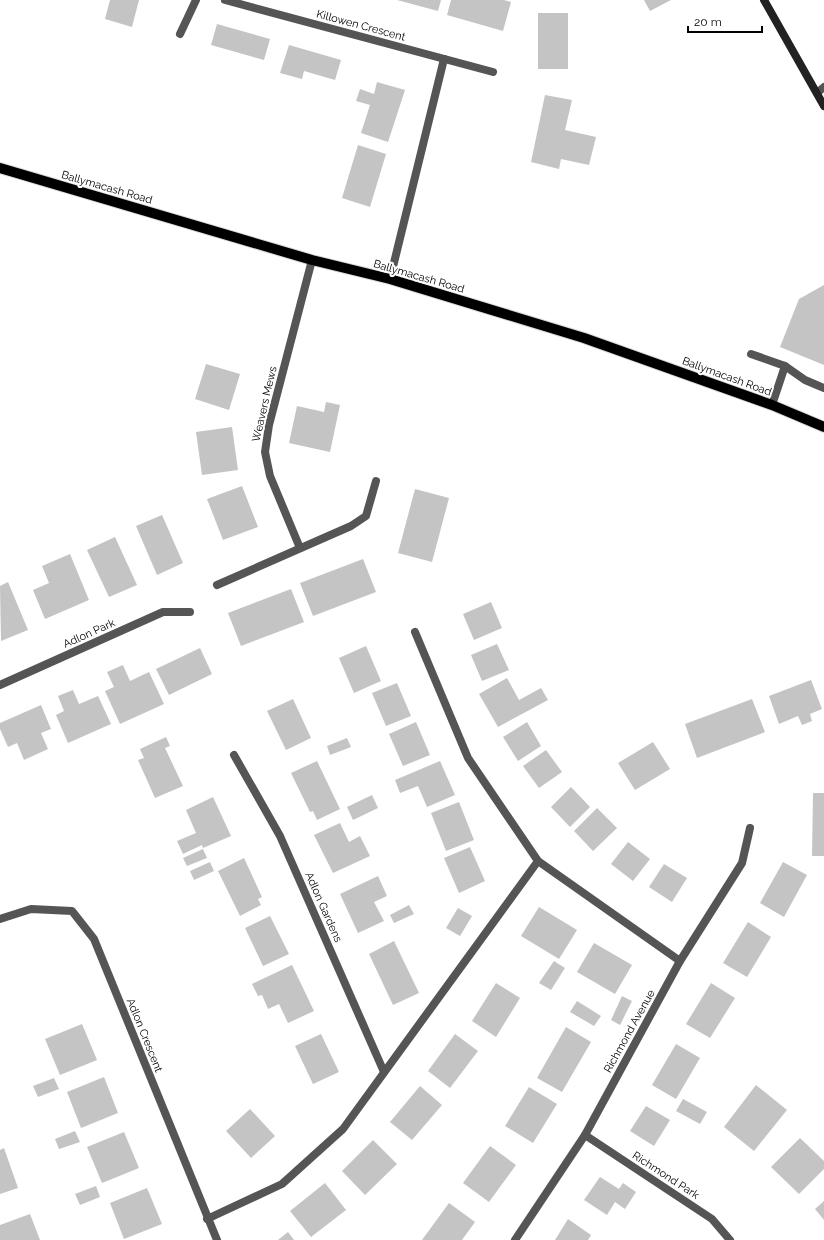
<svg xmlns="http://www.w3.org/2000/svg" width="824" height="1240" font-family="Raleway,sans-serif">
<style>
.building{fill:#c4c4c4}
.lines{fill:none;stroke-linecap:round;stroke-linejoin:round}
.primary-casing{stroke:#dbdbdb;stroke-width:12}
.lane{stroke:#555;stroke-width:8}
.street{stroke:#555;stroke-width:8}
.secondary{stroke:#222;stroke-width:8}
.primary{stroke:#000;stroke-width:10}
.labels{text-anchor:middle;stroke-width:4;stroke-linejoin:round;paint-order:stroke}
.street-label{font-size:11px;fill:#000;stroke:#fff}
</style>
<rect width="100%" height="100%" fill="#fff"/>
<g class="building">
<polygon points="110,0 139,0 132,27 105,19"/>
<polygon points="397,0 441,0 438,11"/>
<polygon points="451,0 504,0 511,2 503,31 447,15"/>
<polygon points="644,0 671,0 650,11"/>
<rect x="538" y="13" width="30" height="56"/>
<polygon points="217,24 270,39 264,60 211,45"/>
<polygon points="289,45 341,60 335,80 304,71 302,79 280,73"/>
<polygon points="377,82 405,90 388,142 361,133 370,105 356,101 360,89 374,94"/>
<polygon points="545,95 572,100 565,130 596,137 589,165 561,159 559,169 531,162"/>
<polygon points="358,145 386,154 370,207 342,198"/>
<polygon points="824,285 824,365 780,347 799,299"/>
<polygon points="206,364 240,374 229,410 195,399"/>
<polygon points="326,402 340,405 330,452 289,443 297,406 324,412"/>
<polygon points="232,427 238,470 202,475 196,432"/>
<polygon points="242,486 258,527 223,540 207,499"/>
<polygon points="415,489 449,498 432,562 398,553"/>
<polygon points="162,515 183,563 157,575 136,526"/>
<polygon points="115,537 137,585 109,597 87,550"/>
<polygon points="70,554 89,600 45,619 33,590 49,583 42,566"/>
<polygon points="363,559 376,592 313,616 300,583"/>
<polygon points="8,582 28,630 1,641 0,586"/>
<polygon points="291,589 304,622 241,646 228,613"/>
<polygon points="491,602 502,628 474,640 463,614"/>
<polygon points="497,644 509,670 482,681 471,655"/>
<polygon points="366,646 381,681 354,693 339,658"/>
<polygon points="200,648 212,674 169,695 156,669"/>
<polygon points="123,665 130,681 149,672 164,704 120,724 105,691 114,687 107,672"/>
<polygon points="507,678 519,700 541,688 548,700 498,727 479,694"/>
<polygon points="811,680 822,709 810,714 812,721 802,725 798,716 779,724 769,696"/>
<polygon points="397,683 411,716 386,726 372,693"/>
<polygon points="73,690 79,704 98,696 111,724 68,743 56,715 64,711 58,696"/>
<polygon points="293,699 311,738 286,750 267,711"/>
<polygon points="752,699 765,732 697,758 685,724"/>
<polygon points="41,705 51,729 41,733 48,749 24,760 17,743 8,747 0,729 0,723"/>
<polygon points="416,722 430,755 403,766 389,734"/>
<polygon points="527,722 541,746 518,761 503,737"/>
<polygon points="166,737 170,746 165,748 183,786 155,798 138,760 144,758 140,749"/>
<polygon points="347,738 351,747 330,755 327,746"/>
<polygon points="653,742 670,769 635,790 618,763"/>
<polygon points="546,750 562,772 539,788 523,766"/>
<polygon points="317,761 340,809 317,820 313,811 310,812 291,773"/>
<polygon points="440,761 455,795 427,807 418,786 400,793 395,780"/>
<polygon points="571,787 590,807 570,827 551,807"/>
<polygon points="813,793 824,793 824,856 812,856"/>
<polygon points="372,795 378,808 353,820 347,807"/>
<polygon points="213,797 231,836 203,848 202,845 183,854 177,841 196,833 186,810"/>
<polygon points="459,802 474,840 446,851 431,813"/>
<polygon points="597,808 617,828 593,851 574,831"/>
<polygon points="340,823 349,842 360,836 370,856 333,873 314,835"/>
<polygon points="628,842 650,859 633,881 611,864"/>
<polygon points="470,847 485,881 459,893 444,858"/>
<polygon points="203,849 207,858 187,866 183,858"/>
<polygon points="244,858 262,897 258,899 261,905 240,916 218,871"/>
<polygon points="210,862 214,871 194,880 190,871"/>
<polygon points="783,862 807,875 784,917 760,903"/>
<polygon points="664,864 687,878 672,902 649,887"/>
<polygon points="378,876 387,896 374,902 384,921 358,933 340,894"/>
<polygon points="409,905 414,914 394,923 390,915"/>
<polygon points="539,907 577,930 559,959 521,936"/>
<polygon points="458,908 472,916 460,936 446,928"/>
<polygon points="270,916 289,954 263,966 245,928"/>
<polygon points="748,922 771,937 747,977 723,963"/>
<polygon points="394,941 419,993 393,1005 369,954"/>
<polygon points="594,943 632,965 615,994 577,972"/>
<polygon points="554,961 565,968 551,990 539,983"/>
<polygon points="292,965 314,1011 288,1023 279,1004 268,1009 262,995 258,996 252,984"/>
<polygon points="496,983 520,998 496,1037 472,1021"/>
<polygon points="711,983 735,998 710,1038 686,1024"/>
<polygon points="622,996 632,1001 620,1025 611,1020"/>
<polygon points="577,1001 601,1016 594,1026 570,1012"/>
<polygon points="82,1024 97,1060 60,1075 45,1039"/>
<polygon points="566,1027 591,1042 562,1092 537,1078"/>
<polygon points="321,1034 339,1072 313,1084 295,1046"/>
<polygon points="455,1034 478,1051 450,1088 428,1071"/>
<polygon points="676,1044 700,1058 676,1099 652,1085"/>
<polygon points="104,1077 118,1113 81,1128 67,1092"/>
<polygon points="54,1078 59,1089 38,1097 33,1086"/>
<polygon points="756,1085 787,1110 754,1151 724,1127"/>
<polygon points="420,1086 442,1105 412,1140 390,1122"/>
<polygon points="529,1087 557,1104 533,1143 505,1126"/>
<polygon points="683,1099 707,1112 700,1124 676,1111"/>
<polygon points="646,1106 670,1120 654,1146 630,1131"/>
<polygon points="250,1109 275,1136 251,1158 226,1131"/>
<polygon points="75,1131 80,1142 59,1149 55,1139"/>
<polygon points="124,1132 139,1168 102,1183 87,1147"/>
<polygon points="800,1138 824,1161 824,1169 799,1194 771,1167"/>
<polygon points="373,1140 397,1164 365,1195 342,1171"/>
<polygon points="490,1146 516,1165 489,1202 463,1183"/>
<polygon points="4,1148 18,1188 0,1194 0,1150"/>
<polygon points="600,1177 619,1189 623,1183 636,1192 625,1209 615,1202 607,1215 584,1200"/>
<polygon points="325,1183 346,1210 311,1237 290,1211"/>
<polygon points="96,1186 100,1197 80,1205 75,1194"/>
<polygon points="147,1188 162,1224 124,1239 110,1203"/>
<polygon points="824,1201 824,1220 815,1209"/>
<polygon points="449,1203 475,1222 462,1240 422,1240"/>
<polygon points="30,1214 40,1240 0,1240 0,1225"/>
<polygon points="568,1219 591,1235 588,1240 555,1240"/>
<polygon points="288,1232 294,1240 278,1240"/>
</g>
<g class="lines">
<g class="primary-casing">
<polyline id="primary" points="0,168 312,260 390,279 584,338 772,405 824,427"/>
</g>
<g class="lane">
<polyline points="751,354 785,366 772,405"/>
<polyline points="785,366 805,380 824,388"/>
</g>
<g class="street">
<polyline points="225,0 493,72"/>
<polyline points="180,34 196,0"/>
<polyline points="817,93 824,87"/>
<polyline points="390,279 444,59"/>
<polyline points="300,548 270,476 265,452 269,425 312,260"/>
<polyline points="217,585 351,526 366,516 376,481"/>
<polyline points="415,632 468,758 538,861 680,961"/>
<polyline points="0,685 163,612 190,612"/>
<polyline points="234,755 280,836 384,1072"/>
<polyline points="0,919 31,909 72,911 94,939 217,1240"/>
<polyline points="585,1135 712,1219 730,1240"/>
<polyline points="207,1219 282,1184 343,1129 538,861"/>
<polyline points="515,1240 585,1135 680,961 742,863 750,828"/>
</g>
<polyline class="secondary" points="764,0 824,106"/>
<use href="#primary" class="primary"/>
</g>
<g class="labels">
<g class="street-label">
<text transform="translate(361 25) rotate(15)" y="4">Killowen Crescent</text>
<text transform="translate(107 187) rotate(16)" y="4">Ballymacash Road</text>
<text transform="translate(419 276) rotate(16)" y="4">Ballymacash Road</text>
<text transform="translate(727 376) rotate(20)" y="4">Ballymacash Road</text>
<text transform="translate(264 404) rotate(-77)" y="4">Weavers Mews</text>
<text transform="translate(89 633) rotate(-24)" y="4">Adlon Park</text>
<text transform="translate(324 907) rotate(66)" y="4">Adlon Gardens</text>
<text transform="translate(629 1031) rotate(-61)" y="4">Richmond Avenue</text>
<text transform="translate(145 1035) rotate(68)" y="4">Adlon Crescent</text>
<text transform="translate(666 1175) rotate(33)" y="4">Richmond Park</text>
</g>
</g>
<path d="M688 26v6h74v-6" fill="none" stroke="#000000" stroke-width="2"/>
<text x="694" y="26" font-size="12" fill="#000000" stroke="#ffffff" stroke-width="3" paint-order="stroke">20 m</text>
</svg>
